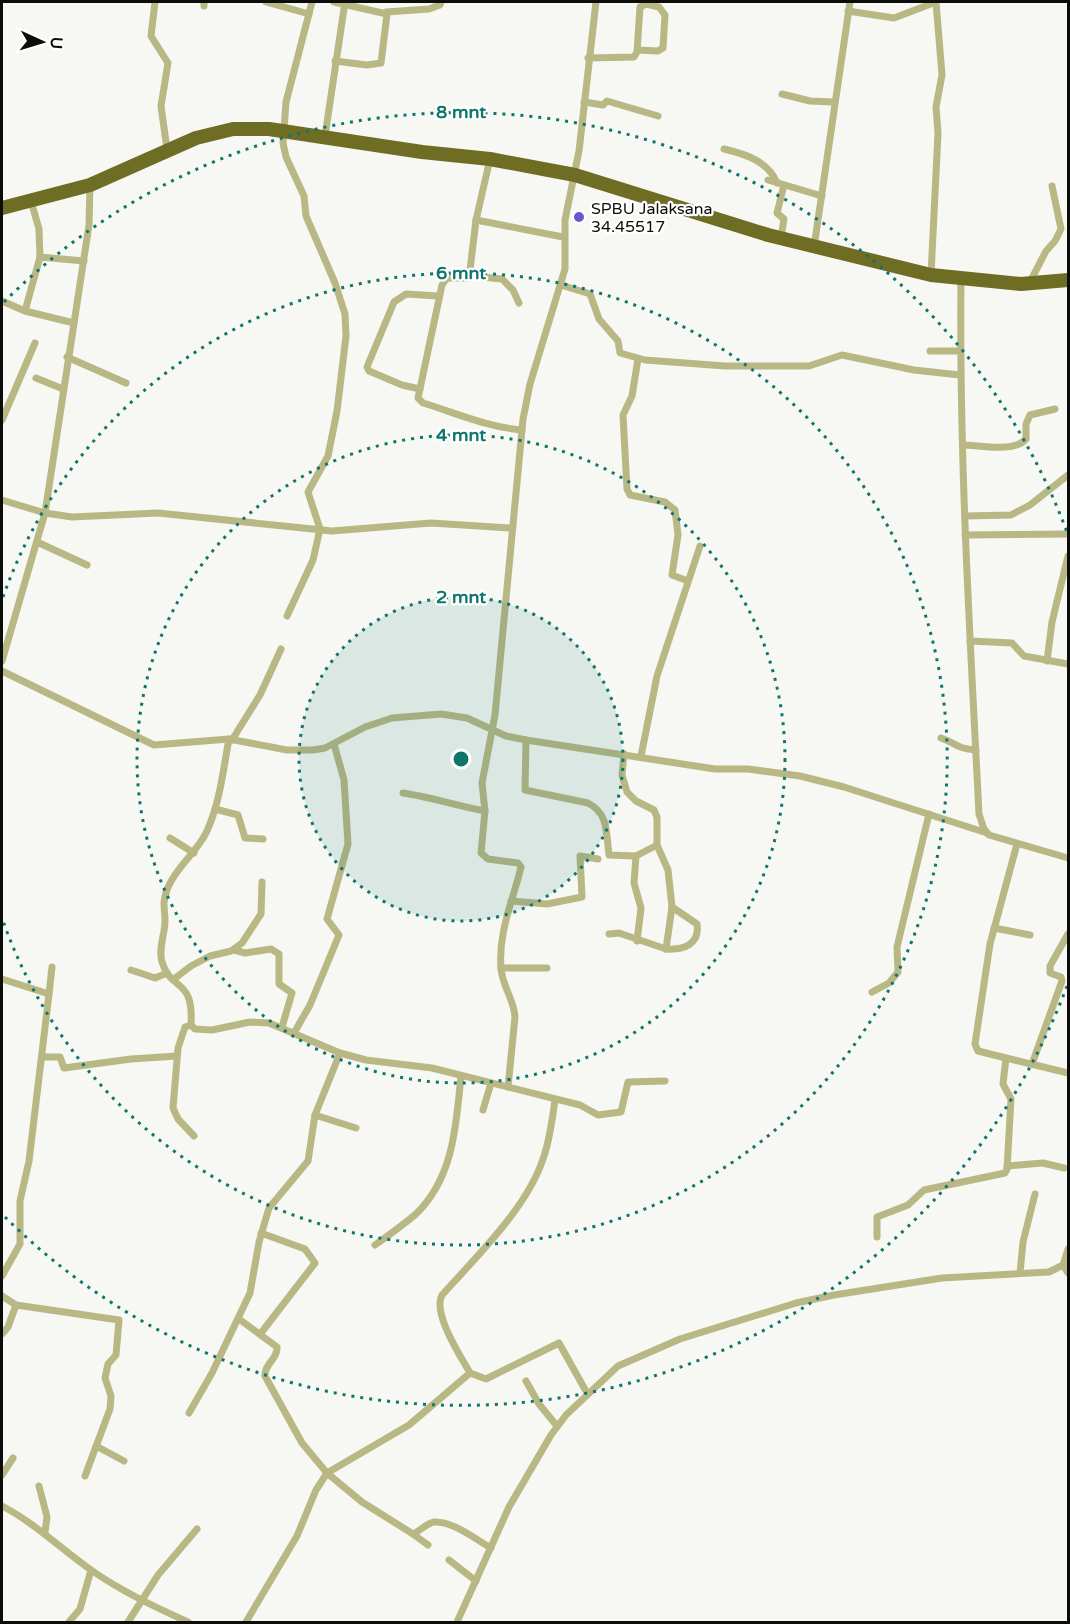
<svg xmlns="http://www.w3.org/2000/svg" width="1070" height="1624" font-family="'Varela Round',sans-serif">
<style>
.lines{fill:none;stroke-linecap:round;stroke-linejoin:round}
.street{stroke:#b9b884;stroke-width:7}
.highway{stroke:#6f6d24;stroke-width:14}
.ring{fill:none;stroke:#0f766e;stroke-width:3;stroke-dasharray:3 6}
.poi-dot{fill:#6c54ce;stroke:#fffffe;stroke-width:2}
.labels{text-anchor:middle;stroke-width:4.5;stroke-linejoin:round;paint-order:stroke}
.poi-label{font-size:16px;fill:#0c0c0b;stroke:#fffffe;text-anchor:start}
.centre{fill:#0f766e;stroke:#fffffe;stroke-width:3}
.ring-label{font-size:18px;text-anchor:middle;font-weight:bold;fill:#0f766e;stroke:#fffffe;stroke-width:4.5;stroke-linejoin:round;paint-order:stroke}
</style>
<rect width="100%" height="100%" fill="#f7f7f3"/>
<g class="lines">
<g class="street">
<polyline points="155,2 151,36 168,63 161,106 167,149"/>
<polyline points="266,2 309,14"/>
<polyline points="334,2 387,14 381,63 367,65 335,61"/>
<polyline points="204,6 204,2"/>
<polyline points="848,11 894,18 936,2"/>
<polyline points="386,12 429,9 440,5 441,2"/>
<polyline points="588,58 634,57 637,52 640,7 646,4 659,7 665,15 663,48 658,51 637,50"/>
<polyline points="782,94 810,101 833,102"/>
<polyline points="584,102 603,105 607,101 658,116"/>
<polyline points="325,136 345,2"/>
<path d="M 724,149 C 745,154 768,161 777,183"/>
<polyline points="490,159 476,220 470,270 481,277 502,279 513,290 519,303"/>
<polyline points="768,180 822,196"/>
<polyline points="31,201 39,229 40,257"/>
<polyline points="476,220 563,237"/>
<polyline points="781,238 784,219 777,213 784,185"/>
<polyline points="814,247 850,2"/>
<path d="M 474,275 L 468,278 L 447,278 L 442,285 L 418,398 L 423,403 C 456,413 487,427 522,430"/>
<polyline points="931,275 938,133 936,107 942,75 936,2"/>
<path d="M 961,278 C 959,457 970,636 979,814 L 984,829 L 989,835 L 1068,858"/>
<polyline points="1030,282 1046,251 1055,241 1061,229 1052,186"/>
<polyline points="561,285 590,294 599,319 618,341 620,353 645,360 725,366 809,366 842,355 914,370 960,375"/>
<polyline points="2,301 25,311 74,323"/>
<polyline points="25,311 40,257 84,261"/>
<polyline points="930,351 960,351"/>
<polyline points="67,357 126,383"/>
<polyline points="638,359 632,396 623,415 627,489 630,495 665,502 675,510 678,535 672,575 688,581"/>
<polyline points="36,378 63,389"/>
<polyline points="420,389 402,385 369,371 367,367 394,302 406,294 438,296"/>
<polyline points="2,420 35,343"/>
<path d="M 963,445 C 979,445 1015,453 1026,439 L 1026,424 L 1030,415 L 1055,409"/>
<polyline points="2,500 45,513 72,517 158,513 332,531 431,523 511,528"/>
<polyline points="965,516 1011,515 1030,505 1068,475"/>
<polyline points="965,535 1068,534"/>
<polyline points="37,542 87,565"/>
<polyline points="287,616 313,560 320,529 308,492 328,456 337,411 346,336 345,314 335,283 306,216 304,196 286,157 283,143 286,102 312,2"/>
<polyline points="970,641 1012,643 1024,656 1068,664"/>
<polyline points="2,661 45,513 89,225 90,185"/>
<polyline points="1047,661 1052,622 1068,556"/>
<polyline points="2,671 154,745 229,739 287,750 313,750 325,748 365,727 392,718 441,714 467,718 506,736 526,740 715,769 748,769 800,776 844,787 987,833"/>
<path d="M 941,738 C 956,743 957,749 976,750"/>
<path d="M 229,739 C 223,770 220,804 206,833 C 194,857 166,875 164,903 C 164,909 165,915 165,921 C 165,934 158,949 162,962 C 171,992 194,977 191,1025 L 195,1029 L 212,1030 L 250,1022 L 269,1023 L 340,1053 L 366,1060 L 432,1068 L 580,1105 L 598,1115 L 621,1112 L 628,1082 L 665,1081"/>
<polyline points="232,740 260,695 281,649"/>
<path d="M 526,740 L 525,790 L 588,803 C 609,814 606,833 609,855 L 636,856 L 657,845"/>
<path d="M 624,754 L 622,775 L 627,792 L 636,801 L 654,810 L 657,817 L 657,845 L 668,870 L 672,907 L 697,924 C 700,945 683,950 666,949"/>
<polyline points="641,756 657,676 700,546"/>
<path d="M 403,793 C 431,797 457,806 485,811"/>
<polyline points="215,809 238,815 245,838 263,839"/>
<polyline points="170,838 194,853"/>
<polyline points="636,856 634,883 641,908 637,941"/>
<polyline points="511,901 547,904 582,897 580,856 598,859"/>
<polyline points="994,928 1030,935"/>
<polyline points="609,934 619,933 666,949 672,907"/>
<polyline points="234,950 245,953 271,949 279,954 279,984 292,993 282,1027"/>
<polyline points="501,968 547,968"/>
<polyline points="131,970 155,978 167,973"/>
<polyline points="2,979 49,994 29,1161 20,1201 20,1244 2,1276"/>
<polyline points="174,979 191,966 210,956 231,951 242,943 261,914 262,882"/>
<polyline points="872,992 889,983 898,972 897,947 929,814"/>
<polyline points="49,994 52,967"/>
<polyline points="191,1025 185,1027 178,1048 173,1108 178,1119 194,1136"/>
<polyline points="294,1033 310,1005 339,935 327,919 348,844 344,780 334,744"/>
<polyline points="42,1057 60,1057 64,1068 131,1059 177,1056"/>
<polyline points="1006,1058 1068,1073"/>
<polyline points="1032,1064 1062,981 1061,977 1050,973 1050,966 1068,934"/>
<path d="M 508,1087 L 515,1017 C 514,999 502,986 501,968 C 498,932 513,901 521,867 L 518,863 L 488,859 L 481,853 L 485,811 L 482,783 L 495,715 L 523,419 L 530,384 L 565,269 L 565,220 L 579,151 L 596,2"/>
<path d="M 555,1100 C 552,1120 550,1140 543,1159 C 527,1208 476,1257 442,1295 C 432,1313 461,1357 470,1373 L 486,1379 L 559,1343 L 587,1393"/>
<polyline points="483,1110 491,1083"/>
<polyline points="315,1115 356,1128"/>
<polyline points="1007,1166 1043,1163 1064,1168"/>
<polyline points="261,1233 305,1249 315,1263 261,1333"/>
<polyline points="877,1237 877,1217 908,1205 924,1190 1005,1173 1007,1169 1011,1099 1003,1084 1006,1058 978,1051 975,1044 990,944 1017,844"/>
<path d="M 375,1245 C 389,1235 403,1225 416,1214 C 454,1177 456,1125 461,1076"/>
<polyline points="1063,1265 1068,1273"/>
<polyline points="1020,1273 1023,1242 1035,1194"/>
<polyline points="2,1296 16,1305 119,1320 116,1355 108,1364 105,1378 111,1396 110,1409 85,1476"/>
<path d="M 239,1319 L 277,1347 C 278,1359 264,1364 265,1376 L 302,1443 L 327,1473 L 362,1502 L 413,1534 C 420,1531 427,1523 434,1522 C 453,1521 475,1539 491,1548"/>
<polyline points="2,1334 8,1327 16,1305"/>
<polyline points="526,1381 539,1404 557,1426"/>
<polyline points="189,1413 212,1373 250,1293 259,1242 269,1208 308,1161 315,1115 340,1053"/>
<polyline points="96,1446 124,1461"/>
<polyline points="2,1475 13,1458"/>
<polyline points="39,1486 47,1517 45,1532"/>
<path d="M 2,1506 C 35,1523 61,1549 91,1570 C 121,1591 155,1607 188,1622"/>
<polyline points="413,1534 428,1545"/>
<polyline points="449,1560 476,1581"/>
<polyline points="69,1622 80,1609 91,1570"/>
<polyline points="128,1622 158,1575 197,1529"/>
<polyline points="246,1622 297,1536 316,1490 327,1473 409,1425 470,1373"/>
<polyline points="457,1622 509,1507 551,1435 566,1415 618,1366 680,1339 796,1303 834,1295 942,1278 1049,1272 1063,1265 1068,1249"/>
</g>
<polyline class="highway" points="2,208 90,185 196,138 233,129 269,129 422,152 490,159 575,175 768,235 931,275 1021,284 1068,280"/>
</g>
<circle cx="461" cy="759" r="162" fill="#0f766e" fill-opacity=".12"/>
<g class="ring">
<circle cx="461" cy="759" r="162"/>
<circle cx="461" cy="759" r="324"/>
<path d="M3 597A486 486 0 1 1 3 921"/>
<path d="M1067 986A647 647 0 0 1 4 1216M4 302A647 647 0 0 1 1067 532"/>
</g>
<circle class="poi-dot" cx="579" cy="217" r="6"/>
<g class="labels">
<g class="poi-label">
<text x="591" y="214">SPBU Jalaksana<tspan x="591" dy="18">34.45517</tspan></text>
</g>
</g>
<circle cx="461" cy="759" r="9" class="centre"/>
<g class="ring-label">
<text x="461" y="118">8 mnt</text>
<text x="461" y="279">6 mnt</text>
<text x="461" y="441">4 mnt</text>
<text x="461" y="603">2 mnt</text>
</g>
<rect width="1070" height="1624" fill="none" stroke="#0c0c0b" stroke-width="6"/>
<g transform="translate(42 42) rotate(94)" stroke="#fffffe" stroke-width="4.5" paint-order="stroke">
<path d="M0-4.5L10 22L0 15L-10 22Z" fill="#0c0c0b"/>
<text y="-9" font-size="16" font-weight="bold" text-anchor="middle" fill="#0c0c0b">U</text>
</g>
</svg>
